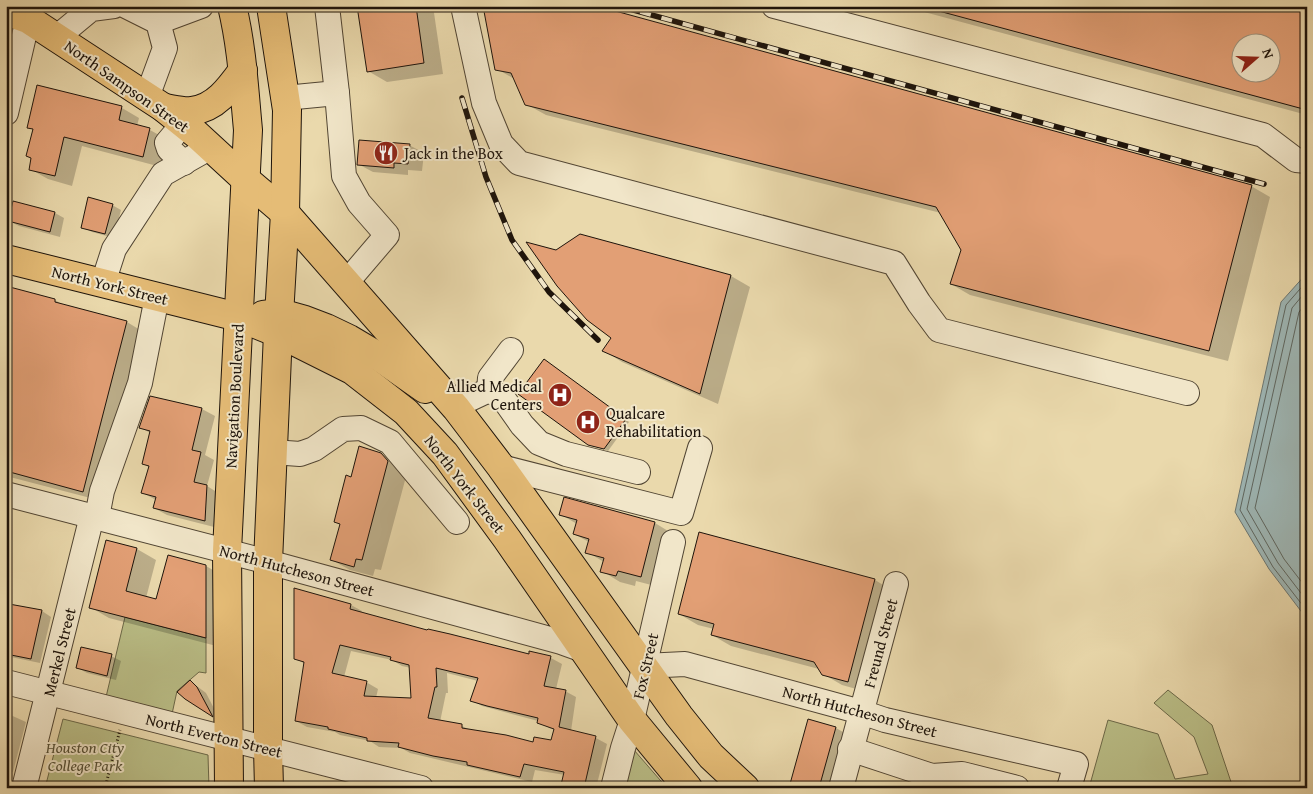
<svg xmlns="http://www.w3.org/2000/svg" width="1313" height="794" font-family="'Gentium Book Plus',serif">
<style>
.green{fill:#babe87;stroke:#6c6949}
.water{fill:#9eb7b6;stroke:#6b7672}
.shadow{fill:#0003;fill-rule:evenodd}
.lines{fill:none;stroke-linecap:round;stroke-linejoin:round}
.shore{stroke:#5e6660;stroke-width:1}
.building{fill:#e29f75;stroke:#1e140b;fill-rule:evenodd}
.minor-casing{stroke:#514533;stroke-width:26}
.major-casing{stroke:#1e140b;stroke-width:30}
.path{stroke:#1e140b;stroke-width:3;stroke-dasharray:1 2.5;stroke-linecap:butt}
.minor{stroke:#f1e6c9;stroke-width:24}
.major{stroke:#e5bc76;stroke-width:28}
.rail-casing{stroke:#1e140b;stroke-width:5.5}
.rail{stroke:#f1e6c9;stroke-width:4;stroke-dasharray:11;stroke-linecap:butt}
.labels{text-anchor:middle;stroke-width:4;stroke-linejoin:round;paint-order:stroke}
.street-label{font-size:16px;fill:#1e140b;stroke:#f1e6c9}
.poi-label{font-size:16px;fill:#1e140b;stroke:#f1e6c9;text-anchor:start}
.park-label{font-size:16px;font-style:italic;fill:#555036;stroke:#f1e6c9}
</style>
<rect width="100%" height="100%" fill="#ead9ac"/>
<filter id="stains"><feTurbulence type="fractalNoise" baseFrequency=".004" numOctaves="4"/><feColorMatrix values="0 0 0 0 .2 0 0 0 0 .09 0 0 0 0 .02 0 0 0 .5 -.17"/></filter>
<radialGradient id="worn" r=".72"><stop offset=".6" stop-color="#630" stop-opacity="0"/><stop offset="1" stop-color="#630" stop-opacity=".3"/></radialGradient>
<g class="green">
<polygon points="125,617 206,638 206,673 199,672 177,691 172,714 106,697"/>
<polygon points="1168,690 1212,725 1233,788 1089,788 1108,720 1158,734 1175,779 1208,774 1194,737 1154,703"/>
<polygon points="63,719 208,755 209,788 45,788"/>
<polygon points="634,750 667,788 624,788"/>
</g>
<polygon class="water" points="1307,273 1307,619 1269,569 1235,512 1281,302"/>
<g class="shadow">
<polygon points="359,6 433,6 443,74 387,82 368,71"/>
<path d="M 902,6 L 1307,6 L 1307,115 ZM 1240,42 L 1270,42 L 1270,72 L 1240,72 Z"/>
<polygon points="497,69 1251,186 1270,197 1228,361 970,295 951,284 963,250 941,213 546,115 526,104 516,80"/>
<polygon points="38,86 122,108 139,118 137,126 150,130 168,140 161,167 82,146 72,186 48,179 30,169 32,159 27,156 34,130 28,127"/>
<polygon points="409,145 424,153 422,171 408,170 408,175 373,172 358,164"/>
<polygon points="14,202 55,213 64,218 60,237 19,226 9,221"/>
<polygon points="112,205 121,210 114,238 92,232 82,227"/>
<polygon points="580,235 731,276 750,287 718,404 622,362 604,351 613,338"/>
<polygon points="6,287 55,300 65,306 127,322 145,333 102,501 6,476"/>
<polygon points="548,363 629,422 608,451 589,444"/>
<polygon points="151,398 202,409 215,416 205,455 214,460 207,486 220,494 218,528 167,515 154,508 156,500 143,493 149,467 143,464 150,433 140,427"/>
<polygon points="381,454 400,465 407,473 381,570 375,569 373,576 350,570 332,560 352,478"/>
<polygon points="564,499 655,523 673,534 659,587 636,581 635,586 620,582 602,571 604,562 587,552 589,542 574,534 577,524 560,514"/>
<polygon points="107,541 137,549 156,560 146,598 157,601 206,566 225,577 224,648 109,618 90,607"/>
<polygon points="875,580 893,591 867,692 842,685 823,674 819,669 731,646 712,635 714,629 698,625 679,614"/>
<path d="M 351,605 L 362,611 L 361,613 L 428,632 L 530,655 L 530,653 L 551,658 L 562,664 L 556,689 L 565,691 L 576,697 L 571,731 L 596,738 L 607,744 L 596,788 L 567,788 L 562,785 L 565,775 L 535,770 L 532,782 L 410,753 L 401,748 L 379,747 L 370,741 L 340,735 L 335,732 L 307,727 L 296,721 L 305,664 L 295,658 ZM 351,651 L 392,660 L 402,666 L 411,668 L 412,699 L 376,698 L 378,689 L 366,682 L 344,677 ZM 447,673 L 478,681 L 471,700 L 482,706 L 538,721 L 549,728 L 555,730 L 552,742 L 534,744 L 470,730 L 462,726 L 440,722 L 446,693 L 448,693 Z"/>
<polygon points="42,611 51,617 40,663 6,656 6,623"/>
<polygon points="111,656 121,661 116,680 87,673 78,668"/>
<polygon points="190,681 206,693 220,720 185,698"/>
<polygon points="6,713 26,722 13,772 6,770"/>
<polygon points="836,728 850,736 835,788 799,788 791,783"/>
</g>
<g class="lines">
<g class="shore">
<polyline points="1307,281 1286,305 1240,510 1273,567 1307,611"/>
<polyline points="1307,290 1292,308 1247,509 1278,563 1307,601"/>
<polyline points="1307,302 1299,312 1255,508 1284,559 1307,589"/>
</g>
</g>
<g class="building">
<polygon points="357,6 416,6 424,63 367,72"/>
<polygon points="483,6 597,6 1252,185 1209,351 950,284 961,250 936,207 525,105 511,73 495,70"/>
<path d="M 935,6 L 1307,6 L 1307,110 L 935,10 ZM 1240,42 L 1270,42 L 1270,72 L 1240,72 Z"/>
<polygon points="37,85 122,106 119,120 150,128 143,157 64,137 55,176 29,170 31,158 26,156 33,129 27,128"/>
<polygon points="359,140 410,144 408,164 394,163 394,168 357,165"/>
<polygon points="88,197 113,204 105,234 81,228"/>
<polygon points="13,201 55,212 50,232 8,221"/>
<polygon points="580,234 731,275 700,394 602,351 611,338 587,320 557,286 526,242 556,250"/>
<polygon points="6,286 55,299 55,302 127,321 83,492 6,471"/>
<polygon points="544,359 626,419 604,449 588,445 518,394"/>
<polygon points="150,396 202,408 192,450 201,452 194,482 207,485 205,521 153,508 156,497 141,493 149,466 142,464 150,431 139,428"/>
<polygon points="359,446 381,453 388,461 362,560 356,559 354,567 330,560 340,524 334,522 346,475 351,477"/>
<polygon points="564,497 655,522 641,577 618,571 616,576 600,572 604,558 585,553 589,539 573,534 577,520 559,515"/>
<polygon points="699,532 875,579 848,682 822,675 814,662 711,635 714,624 678,614"/>
<polygon points="106,540 137,548 126,591 156,599 168,555 206,565 206,638 89,608"/>
<path d="M 294,588 L 351,604 L 350,609 L 427,630 L 428,629 L 450,634 L 529,654 L 529,651 L 551,656 L 544,686 L 566,690 L 559,727 L 596,736 L 584,788 L 571,788 L 561,785 L 564,772 L 524,764 L 520,777 L 467,765 L 467,762 L 433,756 L 398,747 L 399,743 L 367,741 L 367,738 L 328,729 L 328,727 L 295,721 L 304,662 L 294,659 ZM 340,645 L 391,657 L 390,660 L 409,665 L 411,698 L 364,696 L 367,681 L 332,673 ZM 436,668 L 478,678 L 470,701 L 487,706 L 538,718 L 537,723 L 554,729 L 551,740 L 534,737 L 533,742 L 506,735 L 462,728 L 462,724 L 428,718 L 435,687 L 437,687 Z"/>
<polygon points="9,604 42,610 31,659 6,654 6,616"/>
<polygon points="81,647 112,654 107,676 76,668"/>
<polygon points="190,680 197,687 213,717 185,699 177,692"/>
<polygon points="808,719 836,727 819,788 804,788 790,784"/>
</g>
<g class="lines">
<g class="minor-casing">
<g id="minor">
<polyline points="126,6 158,22 165,48 147,97"/>
<polyline points="327,6 337,93 344,176 359,203 387,235 346,283"/>
<polyline points="463,6 484,103 501,144 519,163 894,263 919,303 939,330 1187,393"/>
<polyline points="774,6 1263,135 1296,160 1307,161"/>
<polyline points="158,22 201,6"/>
<polyline points="56,38 91,9 114,6"/>
<polyline points="285,98 337,93"/>
<polyline points="6,113 31,6"/>
<polyline points="183,124 167,143 169,149 184,163"/>
<polyline points="103,283 114,249 163,174 211,147"/>
<polyline points="489,390 490,378 511,350"/>
<polyline points="456,408 470,399 489,390 503,398 522,425 539,443 566,454 638,472"/>
<polyline points="273,452 300,454 314,449 343,429 361,428 390,442 457,522"/>
<polyline points="501,467 681,513 700,448"/>
<polyline points="6,494 268,562 561,642 586,651"/>
<polyline points="97,517 102,491 140,383 157,297"/>
<polyline points="644,666 685,664 861,712 885,720 1076,764 1069,788"/>
<polyline points="6,682 421,788"/>
<polyline points="850,749 932,776 936,782 936,788"/>
<polyline points="932,776 962,774 1017,788"/>
<polyline points="24,788 92,516"/>
<polyline points="613,788 623,748 632,720 673,542"/>
<polyline points="841,788 896,584"/>
</g>
</g>
<g class="major-casing">
<g id="major">
<polyline points="6,11 28,19 164,108 195,133 245,179 285,213 456,408 501,467 679,716 711,756 745,788"/>
<path d="M 164,108 C 172,109 183,112 192,111 C 216,108 230,88 243,70"/>
<polyline points="6,259 238,317 278,333 352,370 406,412 445,454 507,539 632,720 688,788"/>
<polyline points="263,315 280,313 305,320 326,328 349,339 381,358 425,389"/>
<path d="M 229,788 L 227,551 L 248,130 C 244,88 242,47 232,6"/>
<polyline points="269,788 268,749 268,562 278,333 285,213 287,110 271,6"/>
</g>
</g>
<polyline class="path" points="105,788 120,730"/>
<use href="#minor" class="minor"/>
<use href="#major" class="major"/>
<g class="rail-casing">
<g id="rail">
<polyline points="619,6 1264,184"/>
<polyline points="462,98 486,177 512,240 549,292 598,340"/>
</g>
</g>
<use href="#rail" class="rail"/>
</g>
<defs>
<g id="restaurant-disc" transform="scale(1.25)"><circle r="9.5" fill="#8f2418" stroke="#f1e6c9"/><path d="M-5-6h1v4h1v-4h1v4h1v-4h1v5L-1.5 .5V6h-2V.5L-5-1ZM5-6V6H3V1.5H1.5Q1.5-4 5-6Z" fill="#fff"/></g>
<g id="hospital-disc" transform="scale(1.25)"><circle r="9.5" fill="#8f2418" stroke="#f1e6c9"/><path d="M-5-5h3v3.5h4V-5h3V5h-3V1.5h-4V5h-3Z" fill="#fff"/></g>
</defs>
<g fill-rule="evenodd">
<use href="#restaurant-disc" x="386" y="153"/>
<use href="#hospital-disc" x="560" y="395"/>
<use href="#hospital-disc" x="588" y="422"/>
</g>
<g class="labels">
<g class="street-label">
<text transform="translate(127 86) rotate(35)" y="6">North Sampson Street</text>
<text transform="translate(110 285) rotate(14)" y="6">North York Street</text>
<text transform="translate(234 396) rotate(-87)" y="6">Navigation Boulevard</text>
<text transform="translate(465 484) rotate(52)" y="6">North York Street</text>
<text transform="translate(297 570) rotate(15)" y="6">North Hutcheson Street</text>
<text transform="translate(880 643) rotate(-75)" y="6">Freund Street</text>
<text transform="translate(59 652) rotate(-76)" y="6">Merkel Street</text>
<text transform="translate(645 666) rotate(-77)" y="6">Fox Street</text>
<text transform="translate(860 711) rotate(15)" y="6">North Hutcheson Street</text>
<text transform="translate(214 735) rotate(14)" y="6">North Everton Street</text>
</g>
<g class="poi-label">
<text x="404" y="159">Jack in the Box</text>
<text x="542" y="392" text-anchor="end">Allied Medical<tspan x="542" dy="18">Centers</tspan></text>
<text x="606" y="419">Qualcare<tspan x="606" dy="18">Rehabilitation</tspan></text>
</g>
<g class="park-label">
<text x="85" y="753">Houston City<tspan x="85" dy="18">College Park</tspan></text>
</g>
</g>
<rect width="1313" height="794" fill="none" stroke="#ead9ac" stroke-width="25"/>
<rect x="8" y="8" width="1298" height="779" fill="none" stroke="#1e140b" stroke-width="2.5"/>
<rect x="12" y="12" width="1288" height="769" fill="none" stroke="#1e140b"/>
<g transform="translate(1256 58) rotate(70)"><circle r="24" fill="#f1e6c9" stroke="#9d927d"/>
<path d="M0-4L9 19L0 12L-9 19Z" fill="#8f2418"/>
<text y="-8" font-size="14" font-weight="bold" text-anchor="middle" fill="#1e140b">N</text>
</g>
<rect width="100%" height="100%" filter="url(#stains)"/>
<rect width="100%" height="100%" fill="url(#worn)"/>
</svg>
